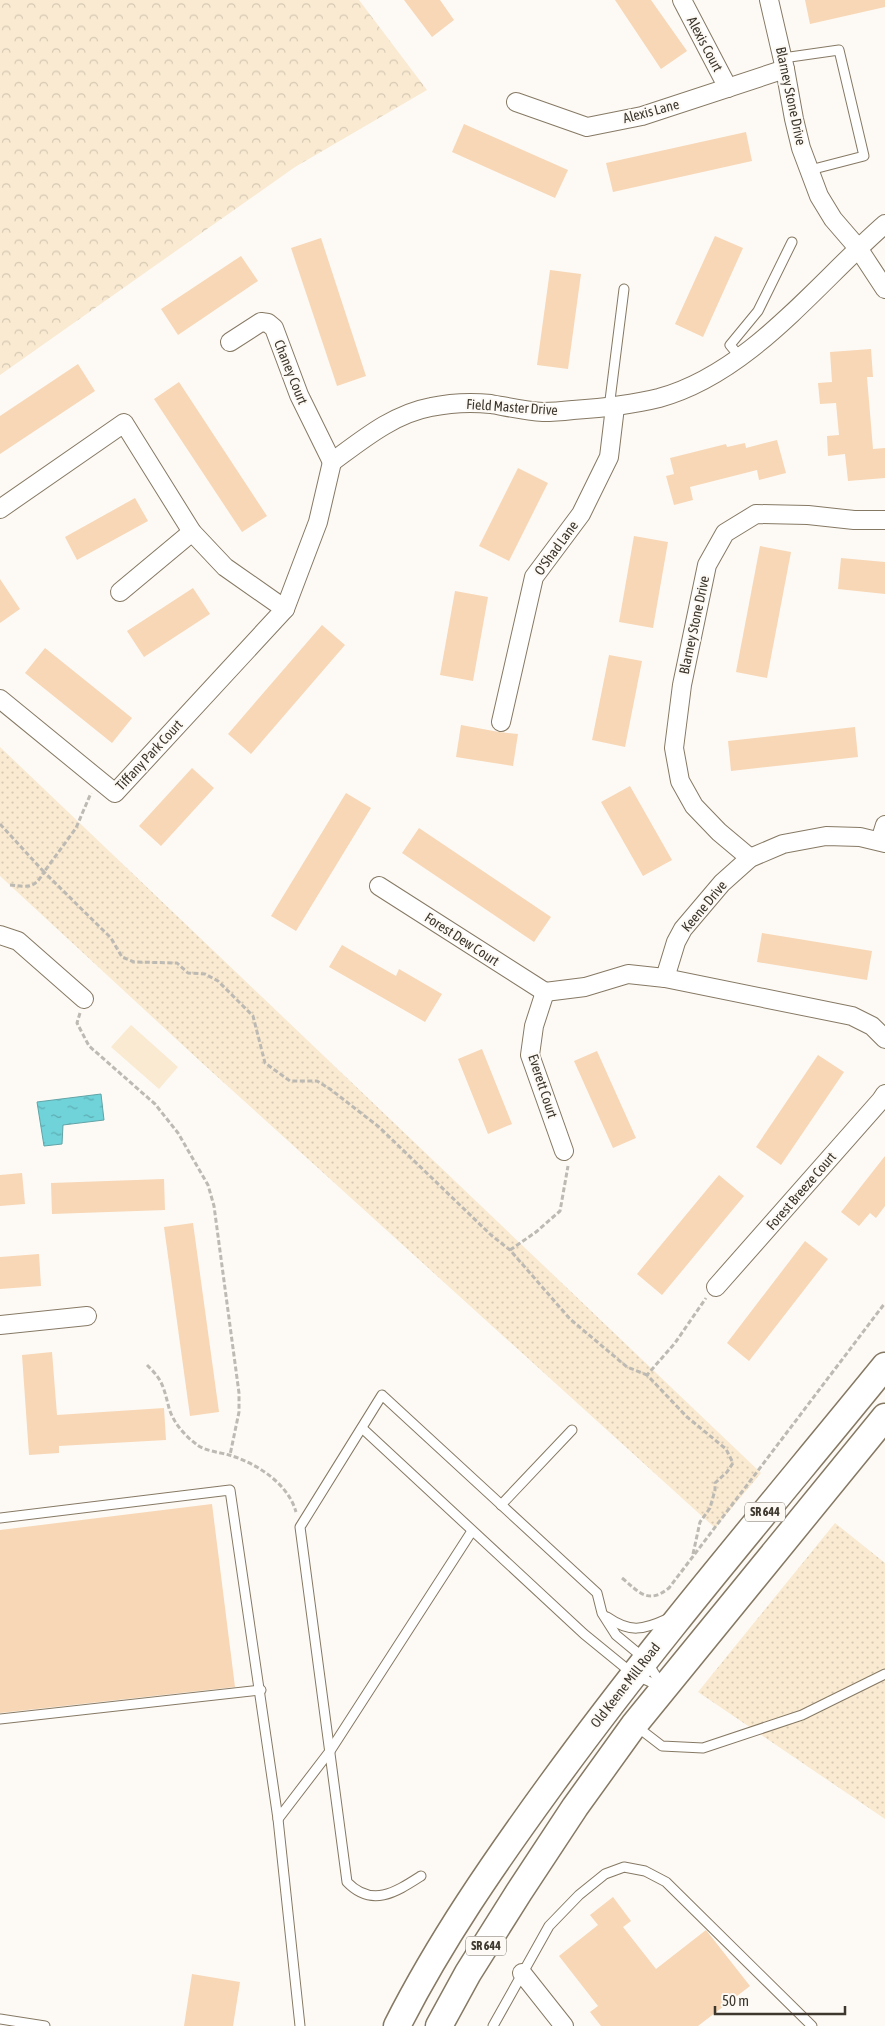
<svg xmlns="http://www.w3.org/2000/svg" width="885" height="2026" font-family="'Asap Condensed',sans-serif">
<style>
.grass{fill:url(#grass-dots)}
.forest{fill:url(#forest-crowns)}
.garden{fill:#f9ead1}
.water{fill:url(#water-ripples);stroke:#61a4a6}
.building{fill:#f7d7b6}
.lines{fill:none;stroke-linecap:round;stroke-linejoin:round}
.lane-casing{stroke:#867964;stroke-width:11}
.street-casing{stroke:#867964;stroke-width:20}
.primary-casing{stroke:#867964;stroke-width:29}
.path{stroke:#bdb9b3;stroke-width:3;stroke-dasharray:5 2.5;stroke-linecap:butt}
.lane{stroke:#fff;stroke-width:9}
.street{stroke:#fff;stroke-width:18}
.primary{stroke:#fff;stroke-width:26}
.labels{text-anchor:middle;stroke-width:4;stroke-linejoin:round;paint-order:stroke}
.shield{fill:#fdfaf5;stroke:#777269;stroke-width:1}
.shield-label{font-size:12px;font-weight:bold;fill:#3d372d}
.street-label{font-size:14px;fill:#3d372d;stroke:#fdfaf5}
</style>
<defs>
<pattern id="grass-dots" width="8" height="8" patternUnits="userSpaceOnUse" patternTransform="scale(1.25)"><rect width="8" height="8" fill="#f9ead1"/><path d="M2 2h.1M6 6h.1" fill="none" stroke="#d6c9b4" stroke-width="1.8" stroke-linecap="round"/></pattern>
<pattern id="forest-crowns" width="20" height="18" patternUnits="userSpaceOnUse" patternTransform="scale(1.25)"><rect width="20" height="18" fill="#f9ead1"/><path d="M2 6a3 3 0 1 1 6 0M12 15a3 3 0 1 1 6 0" fill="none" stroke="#d6c9b4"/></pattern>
<pattern id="water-ripples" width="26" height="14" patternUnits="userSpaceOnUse" patternTransform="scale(1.25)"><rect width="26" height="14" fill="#70d3da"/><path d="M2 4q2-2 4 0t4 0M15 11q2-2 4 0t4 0" fill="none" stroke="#5dacb1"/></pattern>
</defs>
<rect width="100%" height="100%" fill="#fdfaf5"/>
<g class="grass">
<polygon points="0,747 761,1473 715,1528 201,1062 0,876"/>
<polygon points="835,1523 885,1563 885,1819 698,1692"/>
</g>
<polygon class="forest" points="0,0 359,0 427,90 295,167 0,375"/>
<polygon class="garden" points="131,1025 178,1067 159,1089 111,1047"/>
<polygon class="water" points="101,1094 104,1120 63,1125 62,1144 44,1146 37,1102"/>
<g class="building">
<polygon points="404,0 440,0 454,20 432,37"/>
<polygon points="615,0 651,0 687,51 661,69"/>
<polygon points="805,0 885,0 885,7 810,24"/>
<polygon points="464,124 568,170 555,198 452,152"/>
<polygon points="746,132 752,161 613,192 606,163"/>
<polygon points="715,236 743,248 703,337 675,324"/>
<polygon points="321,238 366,376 337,386 291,248"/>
<polygon points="241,256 258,281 178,335 161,309"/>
<polygon points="550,270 581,274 568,369 537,365"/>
<polygon points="871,349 873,377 867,377 873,449 885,448 885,478 848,481 845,454 828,456 827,436 839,435 836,403 820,404 818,383 832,382 830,352"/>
<polygon points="78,364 95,391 0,454 0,416"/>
<polygon points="179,382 267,516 242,532 154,399"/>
<polygon points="777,440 786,473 759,480 757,470 690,487 693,500 674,505 666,476 674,474 670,458 726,444 727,447 745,443 746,448"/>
<polygon points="518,468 548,483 509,561 479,546"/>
<polygon points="135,498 148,521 77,560 65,537"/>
<polygon points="634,536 668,542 653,628 619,622"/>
<polygon points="760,546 791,552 767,678 736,672"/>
<polygon points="841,558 885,562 885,594 838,589"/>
<polygon points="0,579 20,609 0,623"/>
<polygon points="193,588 210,614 144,657 127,631"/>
<polygon points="455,591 488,597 473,681 440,675"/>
<polygon points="322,625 345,645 251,754 228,734"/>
<polygon points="45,648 132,718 112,743 25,673"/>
<polygon points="609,655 642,661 625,747 592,740"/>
<polygon points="461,725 499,732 518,734 513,766 456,757"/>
<polygon points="855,727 858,757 731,771 728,741"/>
<polygon points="192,768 214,788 161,846 139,826"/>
<polygon points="630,786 672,860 643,876 601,802"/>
<polygon points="346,793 371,808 296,931 271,916"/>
<polygon points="419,828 551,917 534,942 402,853"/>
<polygon points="762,933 872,951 867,980 757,962"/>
<polygon points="342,945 396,976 399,969 442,994 425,1022 329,967"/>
<polygon points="482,1049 512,1124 488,1134 458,1059"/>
<polygon points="597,1051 636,1138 613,1148 574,1061"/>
<polygon points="818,1055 844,1072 781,1165 756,1147"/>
<polygon points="885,1156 885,1206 876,1218 870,1213 859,1226 841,1212"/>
<polygon points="22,1173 25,1204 0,1206 0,1175"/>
<polygon points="719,1175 744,1196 662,1295 637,1274"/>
<polygon points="164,1179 165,1210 52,1214 51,1183"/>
<polygon points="193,1223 219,1412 190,1416 164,1227"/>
<polygon points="805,1241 828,1259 749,1361 727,1343"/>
<polygon points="39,1254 41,1286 0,1289 0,1257"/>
<polygon points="52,1352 57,1415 164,1408 166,1440 59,1446 59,1453 29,1455 22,1355"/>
<polygon points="212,1504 235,1687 0,1713 0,1530"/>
<polygon points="613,1897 631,1921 623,1927 656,1969 706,1930 750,1986 698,2026 601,2026 590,2012 598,2006 559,1956 598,1925 590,1915"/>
<polygon points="192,1974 240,1982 233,2026 184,2026"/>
</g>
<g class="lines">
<g class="lane-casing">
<g id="lane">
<polyline points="783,58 839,50 864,156 810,170"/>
<polyline points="740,357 730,345 758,311 792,242"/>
<polyline points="609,408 624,289"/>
<polyline points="362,1428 584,1634 633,1674 661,1687"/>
<polyline points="501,1505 572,1430"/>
<polyline points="0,1518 230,1490 278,1819 300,2026"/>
<path d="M 607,1617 C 630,1633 643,1630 667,1619"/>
<polyline points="0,1719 261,1690"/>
<polyline points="636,1726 662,1746 703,1748 802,1715 885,1674"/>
<polyline points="278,1819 330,1751 472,1531"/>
<path d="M 421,1876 C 396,1892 372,1908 347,1882 L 300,1527 L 382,1395 L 597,1593 L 602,1613 L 616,1635 L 645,1659 L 663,1687"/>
<polyline points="0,2019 45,2026"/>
<polyline points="493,2026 549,1926 579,1895 605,1874 624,1867 645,1871 666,1882 812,2026"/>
</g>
</g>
<g class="street-casing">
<g id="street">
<polyline points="682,0 728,88"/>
<polyline points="769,0 785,69 794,119 801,148 819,196 833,219 858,248 885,289"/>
<polyline points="516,102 587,127 642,116 785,69"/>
<polyline points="230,342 261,322 268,323 274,328 299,395 332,462"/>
<path d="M 332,462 C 362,440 393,414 431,407 C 450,403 471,402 491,404 C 508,407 526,411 543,412 C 553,412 564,411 573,410 C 603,408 631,405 659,398 C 750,373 816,284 885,224"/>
<polyline points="0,509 124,423 192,532 225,567 285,609"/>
<polyline points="120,592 192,532"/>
<polyline points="0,699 115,793 285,609 318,522 332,462"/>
<polyline points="501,722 534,577 581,514 609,457 615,407"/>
<polyline points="880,841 885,825"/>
<polyline points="750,858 719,832 694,806 680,781 674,748 682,685 707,565 725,533 756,514 808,515 854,520 885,520"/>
<polyline points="379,886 545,992"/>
<polyline points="0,935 18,941 84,999"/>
<polyline points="665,978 852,1016 872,1026 885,1039"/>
<polyline points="545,992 585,987 628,974 665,978 676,942 683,929 722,883 750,858 783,844 826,836 860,837 885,843"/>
<polyline points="545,992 534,1026 530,1055 564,1151"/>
<polyline points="716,1287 881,1100 885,1094"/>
<polyline points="0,1325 87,1316"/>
<polyline points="522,1973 564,2026"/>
</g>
</g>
<g class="primary-casing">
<g id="primary">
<path d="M 397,2026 C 440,1941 494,1863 550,1786 C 655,1641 772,1505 885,1366"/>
<polyline points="439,2026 468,1973 519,1892 575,1807 634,1725 885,1417"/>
</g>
</g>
<g class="path">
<polyline points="0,824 44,872 76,828 91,793"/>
<path d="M 10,885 C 29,887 34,889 44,872 L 111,938 L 122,957 L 134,962 L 177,963 L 188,973 L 205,974 L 218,981 L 253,1016 L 265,1063 L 290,1081 L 317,1081 L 330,1089 L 379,1127 L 491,1235 L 510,1250 L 570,1319 L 627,1367 L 647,1375"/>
<polyline points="80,1013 77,1023 89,1046 155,1104 178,1133 208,1185 214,1206 239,1393 239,1412 230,1455"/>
<polyline points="510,1250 536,1232 560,1211 568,1166"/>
<path d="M 147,1365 C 150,1368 154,1372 157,1376 C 164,1385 166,1397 169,1408 C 173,1422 184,1435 196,1444 C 204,1451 219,1452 229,1455 C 256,1463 288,1483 296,1512"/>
<polyline points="693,1554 700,1522 710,1508 715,1490 715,1483 727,1472 733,1463 726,1449 687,1417 647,1375 675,1343 706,1298"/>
<path d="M 622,1578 C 639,1592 648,1605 669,1588 L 885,1303"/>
</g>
<use href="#lane" class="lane"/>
<use href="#street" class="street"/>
<use href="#primary" class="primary"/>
</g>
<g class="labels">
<g class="shield">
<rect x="745" y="1502.5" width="40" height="19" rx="4"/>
<rect x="466" y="1936.5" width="40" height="19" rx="4"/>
</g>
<g class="shield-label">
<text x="765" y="1516">SR 644</text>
<text x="486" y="1950">SR 644</text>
</g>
<g class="street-label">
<text transform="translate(705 44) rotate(62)" y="5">Alexis Court</text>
<text transform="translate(791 96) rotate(78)" y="5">Blarney Stone Drive</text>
<text transform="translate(651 111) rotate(-15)" y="5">Alexis Lane</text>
<text transform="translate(291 372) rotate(68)" y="5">Chaney Court</text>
<text transform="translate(512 407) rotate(4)" y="5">Field Master Drive</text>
<text transform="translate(556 548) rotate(-54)" y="5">O'Shad Lane</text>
<text transform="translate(694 625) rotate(-78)" y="5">Blarney Stone Drive</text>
<text transform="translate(149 755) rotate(-47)" y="5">Tiffany Park Court</text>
<text transform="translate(704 906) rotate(-50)" y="5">Keene Drive</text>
<text transform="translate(462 939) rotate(33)" y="5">Forest Dew Court</text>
<text transform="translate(543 1086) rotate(72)" y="5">Everett Court</text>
<text transform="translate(801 1191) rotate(-49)" y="5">Forest Breeze Court</text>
<text transform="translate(625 1685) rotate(-52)" y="5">Old Keene Mill Road</text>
</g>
</g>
<path d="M715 2006v8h130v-8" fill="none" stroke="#3d372d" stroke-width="2.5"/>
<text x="722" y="2006" font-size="15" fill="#3d372d" stroke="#fdfaf5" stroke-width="4" paint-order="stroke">50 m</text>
</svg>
